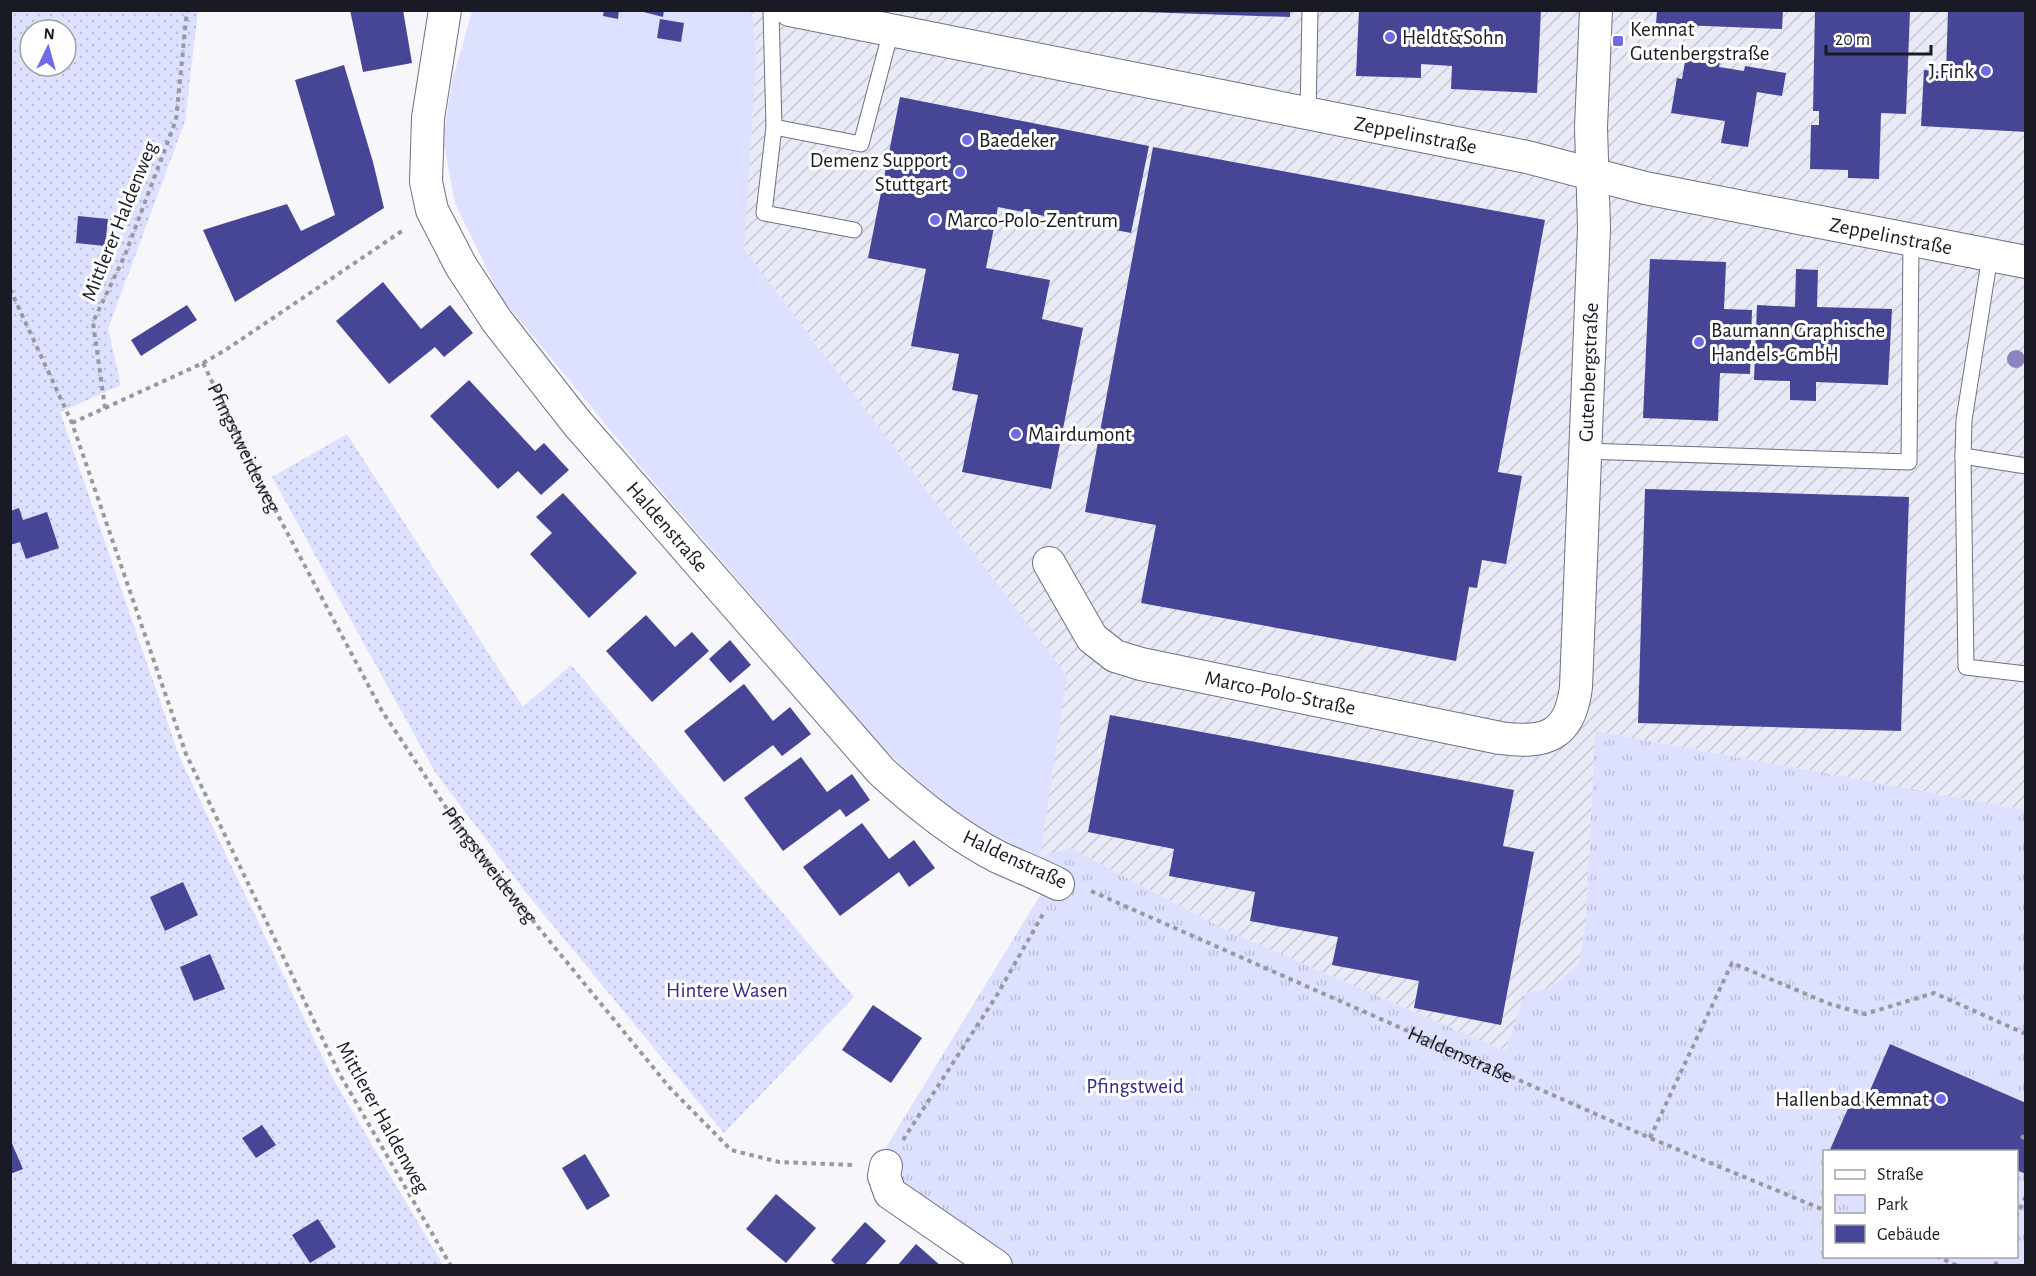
<svg xmlns="http://www.w3.org/2000/svg" width="2036" height="1276" font-family="'Alegreya Sans',sans-serif">
<style>
.industrial{fill:url(#industrial-furrows)}
.grass{fill:#dde0fe}
.park{fill:url(#park-tufts);fill-rule:evenodd}
.garden{fill:url(#garden-dots);fill-rule:evenodd}
.building{fill:#474696}
.lines{fill:none;stroke-linecap:round;stroke-linejoin:round}
.service-casing{stroke:#6e7085;stroke-width:17}
.minor-casing{stroke:#6e7085;stroke-width:34}
.path{stroke:#98989f;stroke-width:4;stroke-dasharray:4.5 4.5;stroke-linecap:butt}
.service{stroke:#fff;stroke-width:15}
.minor{stroke:#fff;stroke-width:32}
.tree{fill:#8b84be}
.poi-dot{fill:#6d6be5;stroke:#fff;stroke-width:2}
.labels{text-anchor:middle;stroke-width:6;stroke-linejoin:round;paint-order:stroke}
.poi-label{font-size:21px;fill:#191a23;stroke:#fff;text-anchor:start}
.street-label{font-size:21px;fill:#191a23;stroke:#fff}
.park-label{font-size:21px;fill:#33278c;stroke:#fff}
</style>
<defs>
<pattern id="industrial-furrows" width="10" height="10" patternUnits="userSpaceOnUse" patternTransform="scale(1.5)"><rect width="10" height="10" fill="#e9eaf7"/><path d="M-1 1l2-2M0 10L10 0M9 11l2-2" fill="none" stroke="#c7c8d3"/></pattern>
<pattern id="park-tufts" width="24" height="20" patternUnits="userSpaceOnUse" patternTransform="scale(1.5)"><rect width="24" height="20" fill="#dde0fe"/><path d="M3 7l-1-3M5 7V3M7 7l1-3M15 17l-1-3M17 17v-4M19 17l1-3" fill="none" stroke="#bdc0d9"/></pattern>
<pattern id="garden-dots" width="8" height="8" patternUnits="userSpaceOnUse" patternTransform="scale(1.5)"><rect width="8" height="8" fill="#dde0fe"/><path d="M2 2h.1M6 6h.1" fill="none" stroke="#bdc0d9" stroke-width="1.8" stroke-linecap="round"/></pattern>
</defs>
<rect width="100%" height="100%" fill="#f6f6fb"/>
<polygon class="industrial" points="725,11 2025,11 2025,810 1595,731 1586,920 1579,964 1550,988 1525,993 1505,1051 1228,931 1070,848 1040,857 1067,676 744,249 756,59 753,20"/>
<polygon class="grass" points="472,11 750,11 753,19 756,59 744,249 1067,676 1040,857 1003,844 954,813 883,748 639,465 500,296 455,203 443,139 452,82"/>
<path class="park" d="M 1595,731 L 2025,810 L 2025,1265 L 974,1265 L 879,1200 L 866,1180 L 1044,889 L 1040,857 L 1070,848 L 1228,931 L 1505,1051 L 1525,993 L 1550,988 L 1579,964 L 1586,920 ZM 1824,1152 L 2016,1152 L 2016,1256 L 1824,1256 Z"/>
<g class="garden">
<path d="M 10,11 L 198,11 L 185,121 L 108,329 L 121,385 L 60,412 L 179,756 L 332,1077 L 443,1265 L 11,1265 ZM 30,30 L 66,30 L 66,66 L 30,66 Z"/>
<polygon points="347,434 523,707 571,665 854,997 724,1133 528,895 435,772 272,477"/>
</g>
<g class="building">
<polygon points="350,10 403,10 412,63 363,72"/>
<polygon points="604,10 619,10 618,19 603,16"/>
<polygon points="636,10 664,10 663,17"/>
<polygon points="1143,10 1290,10 1290,17 1143,12"/>
<polygon points="1359,10 1541,10 1537,93 1451,89 1452,66 1421,64 1421,78 1356,76"/>
<polygon points="1657,10 1783,10 1782,29 1656,24"/>
<polygon points="1815,10 1910,10 1906,114 1881,113 1879,179 1848,178 1848,170 1810,169 1811,125 1819,125 1819,111 1813,111"/>
<polygon points="1948,10 2026,10 2026,132 1921,126 1924,70 1946,72"/>
<polygon points="660,19 684,23 681,42 657,38"/>
<polygon points="1686,56 1720,62 1719,67 1744,71 1745,66 1786,73 1782,96 1757,92 1748,147 1721,143 1725,121 1671,113 1677,78 1682,79"/>
<polygon points="344,65 373,162 384,208 235,302 203,230 287,204 301,231 335,215 295,80"/>
<polygon points="900,97 1149,146 1131,233 998,207 986,268 1050,280 1042,319 1083,328 1051,489 962,472 978,395 952,390 959,354 911,346 926,269 868,258"/>
<polygon points="1153,147 1545,220 1498,472 1522,476 1506,564 1482,560 1477,588 1469,587 1456,661 1141,603 1156,525 1085,512"/>
<polygon points="78,216 108,219 105,246 76,243"/>
<polygon points="1650,259 1726,262 1724,309 1752,310 1750,374 1720,373 1718,421 1643,418"/>
<polygon points="1796,269 1818,270 1817,307 1892,309 1888,385 1816,382 1816,401 1790,400 1790,381 1754,380 1757,305 1795,307"/>
<polygon points="383,282 421,329 450,305 473,333 444,357 435,347 389,384 336,321"/>
<polygon points="187,305 197,320 141,356 131,340"/>
<polygon points="469,380 535,451 544,443 569,470 541,495 518,471 498,489 430,416"/>
<polygon points="1645,489 1909,497 1901,731 1638,723"/>
<polygon points="563,493 637,573 589,618 530,554 552,533 536,517"/>
<polygon points="19,508 23,520 47,512 59,548 26,559 20,542 10,545 10,511"/>
<polygon points="646,615 675,647 692,632 709,651 652,702 606,651"/>
<polygon points="730,640 751,665 730,683 709,659"/>
<polygon points="744,684 773,721 790,707 811,734 782,756 773,745 724,782 684,731"/>
<polygon points="1110,715 1514,790 1503,846 1534,852 1501,1025 1414,1008 1419,981 1332,965 1338,937 1250,921 1255,892 1169,876 1174,849 1088,832"/>
<polygon points="801,757 827,792 852,774 870,800 846,817 840,809 783,851 744,798"/>
<polygon points="862,823 889,859 914,840 935,868 909,887 899,872 840,916 803,867"/>
<polygon points="183,882 198,915 165,931 150,897"/>
<polygon points="210,954 225,989 194,1001 180,967"/>
<polygon points="873,1005 922,1038 891,1083 842,1050"/>
<polygon points="1890,1044 2026,1103 2026,1174 2016,1170 2016,1152 1829,1152 1853,1097 1865,1102"/>
<polygon points="262,1125 276,1145 256,1158 242,1138"/>
<polygon points="10,1139 23,1169 10,1174"/>
<polygon points="585,1154 610,1196 587,1210 562,1168"/>
<polygon points="776,1194 816,1228 786,1263 746,1229"/>
<polygon points="318,1219 336,1247 310,1263 292,1235"/>
<polygon points="865,1222 886,1241 864,1266 837,1266 831,1260"/>
<polygon points="916,1244 941,1266 897,1266"/>
</g>
<g class="lines">
<g class="service-casing">
<g id="service">
<polyline points="771,10 774,127 861,144 891,31"/>
<polyline points="1308,114 1310,10"/>
<polyline points="774,127 764,213 854,230"/>
<polyline points="1990,256 1964,420 1963,456 1966,667 2026,674"/>
<polyline points="1585,451 1909,462 1911,241"/>
<polyline points="1963,456 2026,466"/>
</g>
</g>
<g class="minor-casing">
<g id="minor">
<path id="s3" d="M 445,10 L 428,118 L 426,182 L 432,210 L 461,266 L 497,321 L 577,423 L 881,771 C 917,804 955,835 998,857 C 1018,866 1038,874 1058,884"/>
<path id="s4" d="M 790,10 L 1527,157 L 1645,188 L 2026,262"/>
<path id="s5" d="M 1049,563 L 1092,638 L 1115,656 L 1141,664 L 1500,738 C 1545,744 1570,737 1576,687 L 1594,228 L 1591,127 L 1596,10"/>
<polyline points="886,1166 884,1176 890,1193 996,1266"/>
</g>
</g>
<g class="path">
<polyline points="10,289 72,423 186,754 339,1073 451,1266"/>
<polyline points="203,363 227,349 405,229"/>
<path id="s1" d="M 105,408 L 203,363 L 264,489 L 382,711 L 451,815 L 538,927 L 670,1088 L 731,1150 L 779,1162 L 853,1165"/>
<polyline points="72,423 105,408 93,322 125,255 176,120 187,10"/>
<path id="s2" d="M 1091,891 L 1650,1138 L 1824,1210"/>
<polyline points="2021,1136 2026,1139"/>
<polyline points="1650,1138 1732,963 1830,1004 1865,1014 1934,993 2026,1034"/>
<polyline points="903,1140 997,995 1043,914"/>
<polyline points="2016,1217 2026,1196"/>
<polyline points="1936,1256 1958,1266"/>
<polyline points="1995,1266 1999,1256"/>
</g>
<use href="#service" class="service"/>
<use href="#minor" class="minor"/>
</g>
<circle class="tree" cx="2016" cy="359" r="9"/>
<g class="poi-dot">
<circle cx="1390" cy="37" r="6"/>
<rect x="1612" y="35" width="12" height="12" rx="3"/>
<circle cx="1986" cy="71" r="6"/>
<circle cx="967" cy="140" r="6"/>
<circle cx="960" cy="172" r="6"/>
<circle cx="935" cy="220" r="6"/>
<circle cx="1699" cy="342" r="6"/>
<circle cx="1016" cy="434" r="6"/>
<circle cx="1941" cy="1099" r="6"/>
</g>
<g class="labels">
<g class="poi-label">
<text x="1630" y="36">Kemnat<tspan x="1630" dy="24">Gutenbergstraße</tspan></text>
<text x="1402" y="44">Heldt&amp;Sohn</text>
<text x="1974" y="78" text-anchor="end">J.Fink</text>
<text x="979" y="147">Baedeker</text>
<text x="948" y="167" text-anchor="end">Demenz Support<tspan x="948" dy="24">Stuttgart</tspan></text>
<text x="947" y="227">Marco-Polo-Zentrum</text>
<text x="1711" y="337">Baumann Graphische<tspan x="1711" dy="24">Handels-GmbH</tspan></text>
<text x="1028" y="441">Mairdumont</text>
<text x="1929" y="1106" text-anchor="end">Hallenbad Kemnat</text>
</g>
<g class="street-label">
<text dy="7" stroke="none"><textPath href="#s4" startOffset="638">Zeppelinstraße</textPath></text>
<text transform="translate(119 221) rotate(-68)" y="7">Mittlerer Haldenweg</text>
<text dy="7" stroke="none"><textPath href="#s4" startOffset="1124">Zeppelinstraße</textPath></text>
<text dy="7" stroke="none"><textPath href="#s5" startOffset="932">Gutenbergstraße</textPath></text>
<text dy="7" stroke="none"><textPath href="#s1" startOffset="202">Pfingstweideweg</textPath></text>
<text dy="7" stroke="none"><textPath href="#s3" startOffset="598">Haldenstraße</textPath></text>
<text dy="7" stroke="none"><textPath href="#s5" startOffset="285">Marco-Polo-Straße</textPath></text>
<text transform="translate(1015 859) rotate(25)" y="7">Haldenstraße</text>
<text dy="7" stroke="none"><textPath href="#s1" startOffset="687">Pfingstweideweg</textPath></text>
<text dy="7" stroke="none"><textPath href="#s2" startOffset="404">Haldenstraße</textPath></text>
<text transform="translate(383 1117) rotate(61)" y="7">Mittlerer Haldenweg</text>
</g>
<g class="park-label">
<text x="727" y="997">Hintere Wasen</text>
<text x="1135" y="1093">Pfingstweid</text>
</g>
</g>
<rect width="2036" height="1276" fill="none" stroke="#191a23" stroke-width="24"/>
<rect x="1823" y="1150" width="195" height="108" fill="#ffffff" stroke="#a3a3a7" stroke-width="1.5"/>
<rect x="1835" y="1170" width="30" height="9" fill="#ffffff" stroke="#a3a3a7" stroke-width="1.5"/>
<text x="1877" y="1180" font-size="18" fill="#191a23">Straße</text>
<rect x="1835" y="1195" width="30" height="18" fill="url(#park-tufts)" stroke="#a3a3a7" stroke-width="1.5"/>
<text x="1877" y="1210" font-size="18" fill="#191a23">Park</text>
<rect x="1835" y="1225" width="30" height="18" fill="#474696" stroke="#a3a3a7" stroke-width="1.5"/>
<text x="1877" y="1240" font-size="18" fill="#191a23">Gebäude</text>
<g transform="translate(48 48) rotate(5)"><circle r="28" fill="#ffffff" stroke="#a3a3a7" stroke-width="1.5"/>
<path d="M0-4.5L10 22L0 15L-10 22Z" fill="#6d6be5"/>
<text y="-9" font-size="16" font-weight="bold" text-anchor="middle" fill="#191a23">N</text>
</g>
<path d="M1826 45v9h105v-9" fill="none" stroke="#191a23" stroke-width="3"/>
<text x="1835" y="45" font-size="18" fill="#191a23" stroke="#ffffff" stroke-width="4.5" paint-order="stroke">20 m</text>
</svg>
